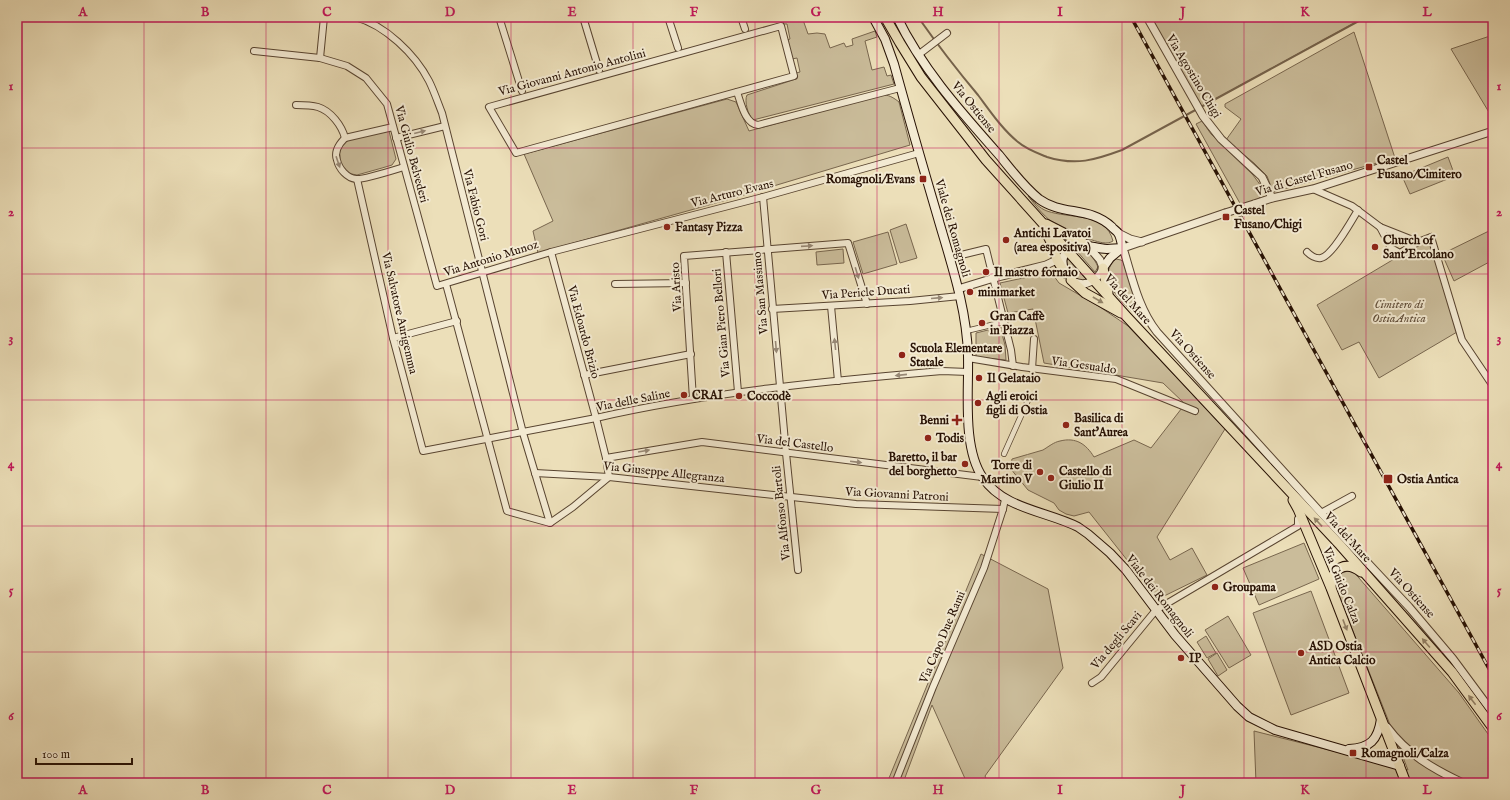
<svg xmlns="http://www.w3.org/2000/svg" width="1510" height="800" font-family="'IM FELL English',serif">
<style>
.green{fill:#cabc9a;stroke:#78664e}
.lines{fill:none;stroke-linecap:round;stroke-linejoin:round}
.stream{stroke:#75624b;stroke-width:2}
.pedestrian-casing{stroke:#584430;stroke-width:6}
.minor-casing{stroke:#584430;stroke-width:8}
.tertiary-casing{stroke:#584430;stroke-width:9}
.secondary-casing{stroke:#261003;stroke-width:10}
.primary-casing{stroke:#261003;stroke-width:11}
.pedestrian{stroke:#f3ead2;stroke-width:4.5}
.minor{stroke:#f3ead2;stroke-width:6}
.tertiary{stroke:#f3ead2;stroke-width:7}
.secondary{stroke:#f3ead2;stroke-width:8}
.primary{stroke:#ecdfb9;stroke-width:9}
.rail-casing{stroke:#261003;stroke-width:3.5}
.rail{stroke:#f3ead2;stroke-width:2;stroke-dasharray:6;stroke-linecap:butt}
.tertiary-bridge-casing{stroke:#584430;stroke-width:9;stroke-linecap:butt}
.tertiary-bridge{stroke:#f3ead2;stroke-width:7}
.oneway{fill:#978875}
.oneway2{fill:#938267}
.grid{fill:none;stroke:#c2185b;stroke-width:1;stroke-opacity:0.55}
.poi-dot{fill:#8f2418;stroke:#f3ead2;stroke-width:1.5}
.labels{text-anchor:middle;stroke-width:4;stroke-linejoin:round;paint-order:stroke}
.street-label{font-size:12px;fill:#261003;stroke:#f3ead2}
.poi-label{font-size:12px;font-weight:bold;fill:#261003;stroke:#f3ead2;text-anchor:start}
.park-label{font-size:12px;font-style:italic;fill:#5f4c38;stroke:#f3ead2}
.neatline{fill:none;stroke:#c2185b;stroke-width:1.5}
.grid-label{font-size:13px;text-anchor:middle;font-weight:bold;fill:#c2185b}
</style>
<rect width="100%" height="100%" fill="#ecdfb9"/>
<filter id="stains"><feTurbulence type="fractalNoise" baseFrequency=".005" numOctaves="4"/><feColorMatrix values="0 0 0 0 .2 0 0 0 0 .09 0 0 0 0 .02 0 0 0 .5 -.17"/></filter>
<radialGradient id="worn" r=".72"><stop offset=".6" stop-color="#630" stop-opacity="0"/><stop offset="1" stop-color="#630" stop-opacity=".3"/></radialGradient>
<g class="green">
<path d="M 798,17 L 802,17 L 808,34 L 817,33 L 825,34 L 830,48 L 844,43 L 846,47 L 853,45 L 852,39 L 875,31 L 877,37 L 865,41 L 872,70 L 884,67 L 887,76 L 891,75 L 894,84 L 753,120 C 748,115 744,101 747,95 L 796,79 L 796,73 L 800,72 L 797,58 L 792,59 L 787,40 L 790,39 L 787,24 L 783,24 L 783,22 Z"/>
<polygon points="1147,17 1356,17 1358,21 1195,110 1192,98"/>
<polygon points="1354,32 1395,158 1273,192 1267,176 1254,163 1226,140 1241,119 1225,107 1225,104"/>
<polygon points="1493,35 1493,119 1451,49"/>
<path d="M 881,95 C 888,94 894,98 899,102 L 910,145 L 737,197 L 538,253 L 533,231 L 553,221 L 524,154 L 727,99 L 736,102 L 749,131 Z"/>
<polygon points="1202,121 1211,134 1253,175 1261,186 1261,195 1259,199 1242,207 1196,124"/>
<path d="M 389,131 L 396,159 L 392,165 L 382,168 L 357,175 L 346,173 C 336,159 335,150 350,139 Z"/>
<polygon points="1448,157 1455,176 1410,194 1402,176"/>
<path d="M 1028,196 C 1034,202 1039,208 1047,211 C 1069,219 1106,212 1113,241 C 1107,245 1099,242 1092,240 C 1060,232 1048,222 1028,196 Z"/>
<polygon points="906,224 917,258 900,263 890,230"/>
<polygon points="1493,229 1493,260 1454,281 1442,254"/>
<polygon points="888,232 897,264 863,274 853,242"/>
<polygon points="1431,237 1457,332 1379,378 1359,342 1342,350 1317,305"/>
<path d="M 1079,248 C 1089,251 1094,258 1098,267 L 1095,272 L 1076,250 Z"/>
<polygon points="843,249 844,263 817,265 816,252"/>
<path d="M 1067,257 L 1086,279 L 1081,281 C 1070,276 1065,269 1067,257 Z"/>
<path d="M 1116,259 L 1121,260 L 1123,262 L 1144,322 C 1128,307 1092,281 1116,259 Z"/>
<path d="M 1051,272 L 1059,283 L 1100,307 L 1128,326 L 1225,429 L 1157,537 L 1170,560 L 1192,548 L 1207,575 L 1158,599 L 1089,512 L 1074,516 L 1066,514 L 1059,510 L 1054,503 L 1028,490 L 1010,468 L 1012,459 C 1022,456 1033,453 1043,450 C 1048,447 1054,442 1060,441 C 1076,437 1086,444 1094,457 L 1134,440 L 1151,448 L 1185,404 L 1163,383 L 1044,363 L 1033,309 L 1008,313 L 1000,283 Z"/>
<polygon points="1000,327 1005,345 1006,360 976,357 976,333"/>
<polygon points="1304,543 1319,579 1259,605 1243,568"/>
<polygon points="981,554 1048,589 1063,668 985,776 988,783 967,783 932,705 903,783 887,783"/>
<polygon points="1352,570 1459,693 1493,741 1493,783 1256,783 1254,731 1408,770 1333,581 1341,573"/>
<polygon points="1311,591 1349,693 1291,715 1253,613"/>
<polygon points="1228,616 1251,655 1229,668 1205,630"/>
<polygon points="1206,636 1216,653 1207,658 1197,642"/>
<polygon points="1217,653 1227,670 1218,676 1208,659"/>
</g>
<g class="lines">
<path class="stream" d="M 918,17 C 937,44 957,70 978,95 C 990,111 1002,129 1018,142 C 1026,149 1037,153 1047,157 C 1076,166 1095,160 1122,150 L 1366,17"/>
<g class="pedestrian-casing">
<g id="pedestrian">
<polyline points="966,331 1004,322"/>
<polyline points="1004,454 1029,398"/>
</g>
</g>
<g class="minor-casing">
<g id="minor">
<path d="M 355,17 C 385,25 415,54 429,81 C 434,91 438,103 442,113 L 523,433 L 550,523"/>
<polyline points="499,17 522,91"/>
<polyline points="583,17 599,70"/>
<polyline points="668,17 678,48"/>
<polyline points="741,17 745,29"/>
<polygon points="781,26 794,76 516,153 489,107"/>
<polyline points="254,51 320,58 347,66 366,78 387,104 437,286 551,252 763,197 919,153"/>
<polyline points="918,55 947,33"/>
<polyline points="320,58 324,17"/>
<path d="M 737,92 C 741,103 745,124 758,125 L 900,88"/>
<path d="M 296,105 C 303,105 311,105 318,107 C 331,111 342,126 345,138"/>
<path d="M 393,127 L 345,138 C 339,144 334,152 337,160 C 339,169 347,178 356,179 C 363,180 394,170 404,167"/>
<polyline points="396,138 445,126"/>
<path d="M 357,179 L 393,338 L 423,451 L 596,418 C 710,392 826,381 942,371 L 968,372"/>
<polyline points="1313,189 1352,206 1380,227 1418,242"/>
<polyline points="763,197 786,453 798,570"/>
<polyline points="1380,227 1391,248 1400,253 1418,242 1431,237 1462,340 1493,386"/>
<polyline points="726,252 738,392"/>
<path d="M 1307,252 C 1311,256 1315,259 1321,258 C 1332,256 1352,220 1358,210"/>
<polyline points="949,258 986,249 1011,350 1013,366"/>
<polyline points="446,284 507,511 550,523 573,507 609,477 606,458 596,418 551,252"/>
<polyline points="615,284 686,283"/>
<polyline points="831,306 838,381"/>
<polyline points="772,309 910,301 960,296"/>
<polyline points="393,338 457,321"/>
<polyline points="968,358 1022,367 1116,379 1195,411"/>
<polyline points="1032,369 1034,339"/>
<polyline points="584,375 691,354"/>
<polyline points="693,399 684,256 848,243 867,304"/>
<polyline points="606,458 702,442 982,477"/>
<polyline points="535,473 609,477 856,504 1003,509"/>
<polyline points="1321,513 1352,496"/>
<polyline points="1092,683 1101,677 1156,610 1298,526 1298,519"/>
<polyline points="895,783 933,687 984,568 1003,509 1005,499"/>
</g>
</g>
<g class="tertiary-casing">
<g id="tertiary">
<polyline points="1147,17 1203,116 1221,139 1262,177 1272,198"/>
<polyline points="1254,204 1272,198 1313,189 1493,131"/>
<path d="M 1225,213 L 1123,248 C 1132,277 1138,308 1157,332 L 1321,513 L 1409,607 L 1453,659 L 1493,713"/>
<polyline points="1118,233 1130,239 1142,242"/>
<path d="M 1075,282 C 1087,287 1098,280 1103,268 L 1100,260 L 1087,245"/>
<polyline points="958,289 994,278 1046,265 1061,258"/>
<path d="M 1387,727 C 1407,754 1433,769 1463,783"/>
</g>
</g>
<g class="secondary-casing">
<g id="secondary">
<path d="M 873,17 L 885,39 L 894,64 C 908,115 923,167 938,218 C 951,263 967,309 968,356 C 969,391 962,448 983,478 C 1004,509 1046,511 1078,527 L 1088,534 L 1110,553 L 1126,570 L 1175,635 L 1237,706 L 1249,717 L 1275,730 L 1400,766"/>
<path d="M 897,17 C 922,69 962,113 1000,156 C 1012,171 1024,187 1039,199 C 1062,216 1090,206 1112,227 C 1113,229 1117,231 1118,233 C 1121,237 1121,243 1123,248"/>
<polyline points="1103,268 1110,258 1122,248"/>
<path d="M 1064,270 C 1062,263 1061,257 1067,252 C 1082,240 1090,248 1107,249 C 1112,249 1117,248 1123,248"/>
<path d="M 1349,749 C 1370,748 1378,740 1381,719"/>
</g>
</g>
<g class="primary-casing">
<g id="primary">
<polyline points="885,17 900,43 921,77 986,160 1127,317 1340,545 1452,672 1493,728"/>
<polyline points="1046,224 1087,245"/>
<polyline points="1045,230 1053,246 1057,260 1065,273"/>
<polyline points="1103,268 1108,293"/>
<polyline points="1071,280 1085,293 1121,313"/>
<polyline points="1293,500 1298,509 1331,588 1406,783"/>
<path d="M 1331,587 C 1331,568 1346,560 1361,572"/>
</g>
</g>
<use href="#pedestrian" class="pedestrian"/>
<use href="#minor" class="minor"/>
<use href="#tertiary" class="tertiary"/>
<use href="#secondary" class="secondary"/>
<use href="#primary" class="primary"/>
<g class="rail-casing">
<polyline id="rail" points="1131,17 1493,676"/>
</g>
<use href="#rail" class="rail"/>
<g class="tertiary-bridge-casing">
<polyline id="tertiary-bridge" points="1225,213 1254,204"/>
</g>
<use href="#tertiary-bridge" class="tertiary-bridge"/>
</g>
<defs><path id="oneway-solid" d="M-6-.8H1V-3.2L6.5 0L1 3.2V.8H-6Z"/></defs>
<g class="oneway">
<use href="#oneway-solid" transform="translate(420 132) rotate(-14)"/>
<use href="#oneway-solid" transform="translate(338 162) rotate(71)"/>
<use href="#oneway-solid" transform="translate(807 246) rotate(-4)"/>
<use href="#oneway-solid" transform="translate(857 273) rotate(73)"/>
<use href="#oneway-solid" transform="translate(937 298) rotate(-5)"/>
<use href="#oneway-solid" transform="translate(835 344) rotate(-96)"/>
<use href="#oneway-solid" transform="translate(776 347) rotate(85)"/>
<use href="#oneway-solid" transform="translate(901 375) rotate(174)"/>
<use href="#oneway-solid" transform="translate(644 451) rotate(-10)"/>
<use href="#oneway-solid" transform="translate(856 462) rotate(7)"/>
</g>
<g class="oneway2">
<use href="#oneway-solid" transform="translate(1098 300) rotate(30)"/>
<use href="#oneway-solid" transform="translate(1318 522) rotate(-133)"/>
<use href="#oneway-solid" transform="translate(1345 625) rotate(69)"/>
<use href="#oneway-solid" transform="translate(1426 643) rotate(-131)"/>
<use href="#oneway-solid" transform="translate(1472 700) rotate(-127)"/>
</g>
<path class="grid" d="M 144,17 L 144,783M 266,17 L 266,783M 388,17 L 388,783M 511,17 L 511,783M 633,17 L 633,783M 755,17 L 755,783M 877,17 L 877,783M 999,17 L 999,783M 1122,17 L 1122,783M 1244,17 L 1244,783M 1366,17 L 1366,783M 17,148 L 1493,148M 17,274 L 1493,274M 17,400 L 1493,400M 17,526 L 1493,526M 17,652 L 1493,652"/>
<g class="poi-dot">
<rect x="1365" y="163" width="8" height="8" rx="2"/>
<rect x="919" y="175" width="8" height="8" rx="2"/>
<rect x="1222" y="213" width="8" height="8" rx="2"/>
<circle cx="667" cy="227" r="4"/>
<circle cx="1006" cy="240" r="4"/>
<circle cx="1375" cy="247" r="4"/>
<circle cx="986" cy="272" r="4"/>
<circle cx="970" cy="292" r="4"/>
<circle cx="982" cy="323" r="4"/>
<circle cx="902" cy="355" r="4"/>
<circle cx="979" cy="378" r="4"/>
<circle cx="684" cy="395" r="4"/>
<circle cx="739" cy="396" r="4"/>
<circle cx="978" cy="403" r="4"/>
<path d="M955 414h4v4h4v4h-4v4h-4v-4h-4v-4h4z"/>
<circle cx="1066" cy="425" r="4"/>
<circle cx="928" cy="438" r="4"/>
<circle cx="965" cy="464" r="4"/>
<circle cx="1040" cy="472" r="4"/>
<circle cx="1051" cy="478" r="4"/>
<rect x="1383" y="474" width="10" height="10" rx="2"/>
<circle cx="1215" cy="587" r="4"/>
<circle cx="1301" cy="653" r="4"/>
<circle cx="1181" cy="658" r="4"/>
<rect x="1349" y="749" width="8" height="8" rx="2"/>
</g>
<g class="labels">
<g class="street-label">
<text transform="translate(572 72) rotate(-15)" y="4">Via Giovanni Antonio Antolini</text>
<text transform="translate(1194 76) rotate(59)" y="4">Via Agostino Chigi</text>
<text transform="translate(974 107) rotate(51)" y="4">Via Ostiense</text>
<text transform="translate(412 154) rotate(75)" y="4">Via Giulio Belvederi</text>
<text transform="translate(1304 178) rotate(-16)" y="4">Via di Castel Fusano</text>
<text transform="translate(732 193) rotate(-14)" y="4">Via Arturo Evans</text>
<text transform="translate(476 205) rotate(76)" y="4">Via Fabio Gori</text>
<text transform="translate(953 228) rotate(74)" y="4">Viale dei Romagnoli</text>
<text transform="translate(491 258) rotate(-17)" y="4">Via Antonio Munoz</text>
<text transform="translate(676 287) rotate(-93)" y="4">Via Aristo</text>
<text transform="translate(866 292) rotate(-4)" y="4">Via Pericle Ducati</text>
<text transform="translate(760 293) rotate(-95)" y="4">Via San Massimo</text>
<text transform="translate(1128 299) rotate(48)" y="4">Via del Mare</text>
<text transform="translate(400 313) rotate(77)" y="4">Via Salvatore Aurigemma</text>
<text transform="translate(721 323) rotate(-95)" y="4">Via Gian Piero Bellori</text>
<text transform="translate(584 332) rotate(75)" y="4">Via Edoardo Brizio</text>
<text transform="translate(1193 354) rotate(48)" y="4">Via Ostiense</text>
<text transform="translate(1084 365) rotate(8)" y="4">Via Gesualdo</text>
<text transform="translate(633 400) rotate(-11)" y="4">Via delle Saline</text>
<text transform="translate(795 443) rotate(7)" y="4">Via del Castello</text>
<text transform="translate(664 472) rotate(6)" y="4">Via Giuseppe Allegranza</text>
<text transform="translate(897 494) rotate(3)" y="4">Via Giovanni Patroni</text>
<text transform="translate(781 513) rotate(-96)" y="4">Via Alfonso Bartoli</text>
<text transform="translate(1348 537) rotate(48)" y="4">Via del Mare</text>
<text transform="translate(1342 585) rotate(68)" y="4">Via Guido Calza</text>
<text transform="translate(1412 593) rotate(48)" y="4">Via Ostiense</text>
<text transform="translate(1160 596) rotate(52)" y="4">Viale dei Romagnoli</text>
<text transform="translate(942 637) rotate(-67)" y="4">Via Capo Due Rami</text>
<text transform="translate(1116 640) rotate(-50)" y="4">Via degli Scavi</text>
</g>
<g class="poi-label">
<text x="1377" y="164">Castel<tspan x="1377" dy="14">Fusano/Cimitero</tspan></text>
<text x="915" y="183" text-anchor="end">Romagnoli/Evans</text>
<text x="1234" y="214">Castel<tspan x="1234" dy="14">Fusano/Chigi</tspan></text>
<text x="675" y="231">Fantasy Pizza</text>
<text x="1014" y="237">Antichi Lavatoi<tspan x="1014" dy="14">(area espositiva)</tspan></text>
<text x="1383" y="244">Church of<tspan x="1383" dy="14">Sant'Ercolano</tspan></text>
<text x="994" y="276">Il mastro fornaio</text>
<text x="978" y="296">minimarket</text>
<text x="990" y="320">Gran Caffè<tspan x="990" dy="14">in Piazza</tspan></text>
<text x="910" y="352">Scuola Elementare<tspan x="910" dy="14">Statale</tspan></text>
<text x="987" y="382">Il Gelataio</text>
<text x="692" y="399">CRAI</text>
<text x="747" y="400">Coccodè</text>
<text x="986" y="400">Agli eroici<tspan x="986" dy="14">figli di Ostia</tspan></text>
<text x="1074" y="422">Basilica di<tspan x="1074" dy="14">Sant'Aurea</tspan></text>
<text x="949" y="424" text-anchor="end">Benni</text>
<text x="936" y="442">Todis</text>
<text x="957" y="461" text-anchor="end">Baretto, il bar<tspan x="957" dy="14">del borghetto</tspan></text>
<text x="1032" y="469" text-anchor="end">Torre di<tspan x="1032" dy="14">Martino V</tspan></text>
<text x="1059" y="475">Castello di<tspan x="1059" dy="14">Giulio II</tspan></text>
<text x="1397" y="483">Ostia Antica</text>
<text x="1223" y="591">Groupama</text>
<text x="1309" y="650">ASD Ostia<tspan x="1309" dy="14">Antica Calcio</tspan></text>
<text x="1189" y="662">IP</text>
<text x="1361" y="757">Romagnoli/Calza</text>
</g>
<g class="park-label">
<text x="1399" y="308">Cimitero di<tspan x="1399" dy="14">OstiaAntica</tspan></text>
</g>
</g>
<rect width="1510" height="800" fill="none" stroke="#ecdfb9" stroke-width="44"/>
<path d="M36 758v6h96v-6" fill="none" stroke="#261003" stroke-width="2"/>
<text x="42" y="758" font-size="12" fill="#261003" stroke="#f3ead2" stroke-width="3" paint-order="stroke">100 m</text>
<rect x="22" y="22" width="1466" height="756" class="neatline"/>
<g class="grid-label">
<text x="83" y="16">A</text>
<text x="205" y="16">B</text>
<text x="327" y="16">C</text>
<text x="450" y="16">D</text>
<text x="572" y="16">E</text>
<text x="694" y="16">F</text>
<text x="816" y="16">G</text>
<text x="938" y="16">H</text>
<text x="1060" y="16">I</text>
<text x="1183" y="16">J</text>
<text x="1305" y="16">K</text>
<text x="1427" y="16">L</text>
<text x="11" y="90">1</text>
<text x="1499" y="90">1</text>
<text x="11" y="216">2</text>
<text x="1499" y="216">2</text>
<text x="11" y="342">3</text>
<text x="1499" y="342">3</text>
<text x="11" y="468">4</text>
<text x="1499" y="468">4</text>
<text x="11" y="594">5</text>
<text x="1499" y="594">5</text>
<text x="11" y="720">6</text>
<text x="1499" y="720">6</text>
<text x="83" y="794">A</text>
<text x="205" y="794">B</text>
<text x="327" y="794">C</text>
<text x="450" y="794">D</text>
<text x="572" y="794">E</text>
<text x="694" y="794">F</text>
<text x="816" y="794">G</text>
<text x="938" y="794">H</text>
<text x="1060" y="794">I</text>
<text x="1183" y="794">J</text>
<text x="1305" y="794">K</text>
<text x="1427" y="794">L</text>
</g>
<rect width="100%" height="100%" filter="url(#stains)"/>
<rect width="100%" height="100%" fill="url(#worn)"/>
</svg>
